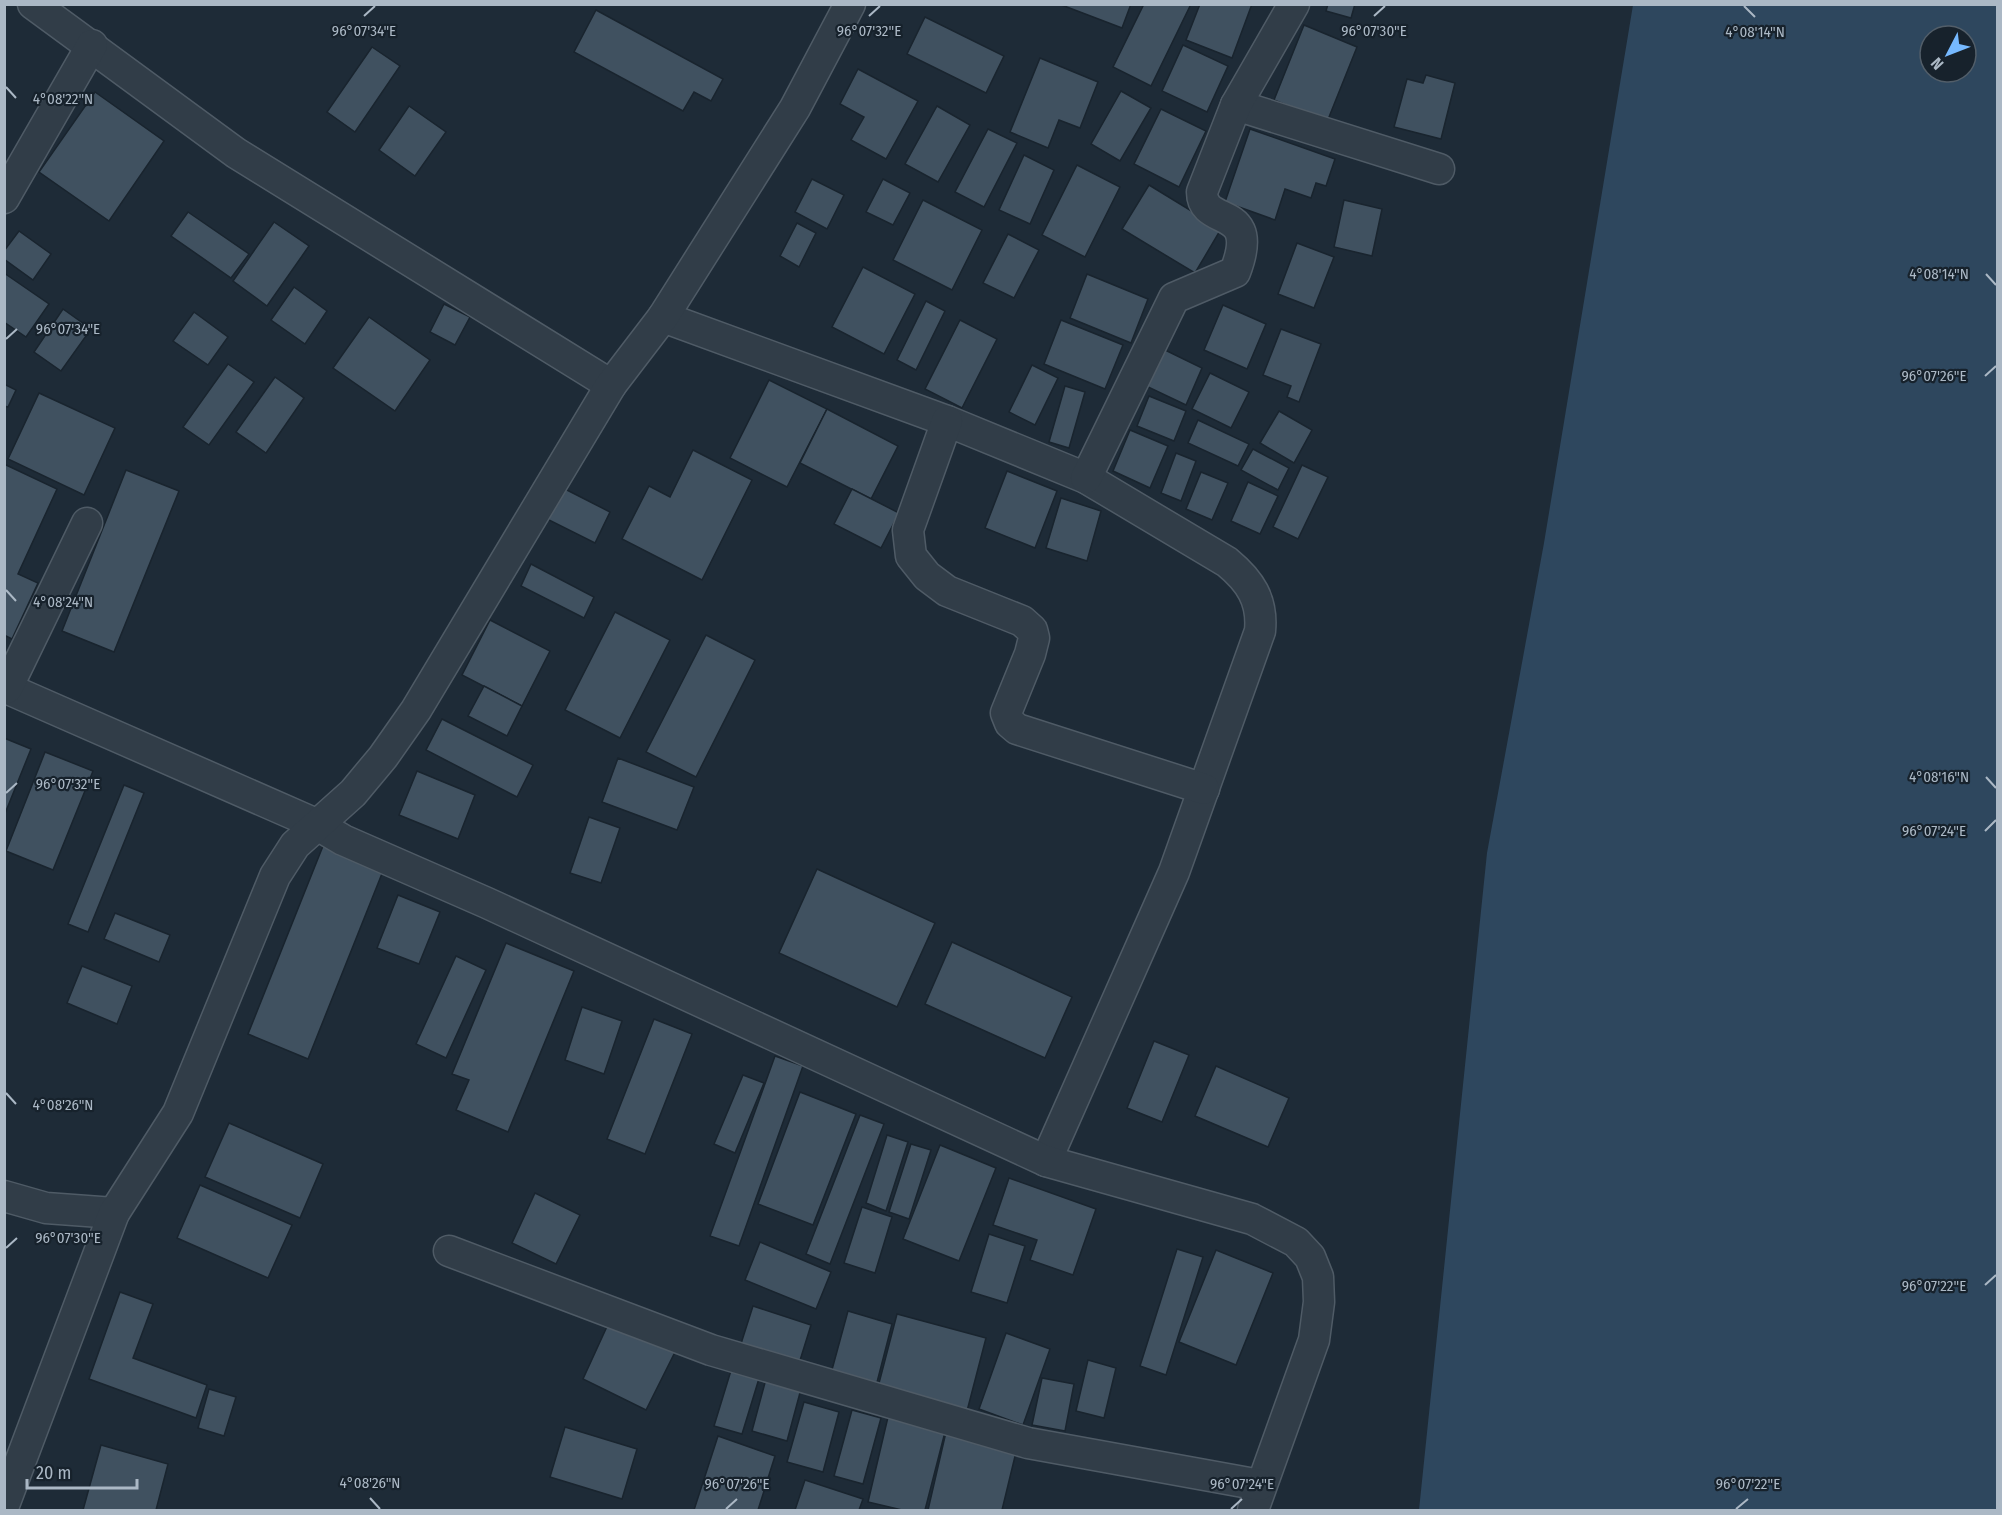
<svg xmlns="http://www.w3.org/2000/svg" width="2002" height="1515" font-family="'Fira Sans Condensed',sans-serif">
<style>
.water{fill:#2e475e;fill-rule:evenodd}
.building{fill:#405160;stroke:#19242e;stroke-width:1.5}
.lines{fill:none;stroke-linecap:round;stroke-linejoin:round}
.minor-casing{stroke:#4f5b66;stroke-width:33}
.minor{stroke:#313d48;stroke-width:30}
.ticks{fill:none;stroke:#abb8c5;stroke-width:2}
.ticks-label{font-size:15px;text-anchor:middle;fill:#abb8c5;stroke:#17222c;stroke-width:4.5;stroke-linejoin:round;paint-order:stroke}
</style>
<rect width="100%" height="100%" fill="#1e2b37"/>
<path class="water" d="M 1633,5 L 1997,5 L 1997,1510 L 1419,1510 L 1487,853 L 1544,543 ZM 1930,36 L 1966,36 L 1966,72 L 1930,72 Z"/>
<g class="building">
<polygon points="1059,4 1131,4 1122,28"/>
<polygon points="1144,4 1191,4 1151,86 1113,67"/>
<polygon points="1200,4 1252,4 1232,58 1186,40"/>
<polygon points="1328,4 1355,4 1351,18 1326,11"/>
<polygon points="596,10 723,79 711,101 694,92 683,111 574,52"/>
<polygon points="925,17 1004,56 986,93 907,54"/>
<polygon points="1304,25 1357,47 1327,122 1274,100"/>
<polygon points="1183,45 1228,66 1207,112 1162,91"/>
<polygon points="372,47 400,66 355,132 327,112"/>
<polygon points="1040,58 1098,82 1080,128 1059,120 1048,148 1010,132"/>
<polygon points="858,69 918,101 886,159 851,140 864,117 840,104"/>
<polygon points="1426,75 1455,83 1441,139 1394,127 1407,79 1423,83"/>
<polygon points="1121,91 1151,108 1120,161 1091,144"/>
<polygon points="95,92 164,141 109,221 39,172"/>
<polygon points="409,106 446,132 415,176 379,150"/>
<polygon points="937,106 970,125 938,182 905,164"/>
<polygon points="1161,109 1206,131 1179,187 1134,164"/>
<polygon points="988,129 1017,143 984,207 955,192"/>
<polygon points="1250,129 1335,159 1326,186 1316,183 1311,198 1285,189 1275,220 1225,202"/>
<polygon points="1024,155 1054,170 1030,224 999,210"/>
<polygon points="1077,165 1120,187 1085,257 1042,235"/>
<polygon points="812,179 844,195 827,229 795,212"/>
<polygon points="883,179 910,193 893,225 866,212"/>
<polygon points="1149,185 1221,229 1195,273 1122,229"/>
<polygon points="923,200 982,230 952,290 893,260"/>
<polygon points="1344,200 1382,209 1372,256 1334,247"/>
<polygon points="188,212 249,254 231,278 171,236"/>
<polygon points="274,222 309,246 267,306 233,281"/>
<polygon points="797,223 816,233 799,267 780,256"/>
<polygon points="19,231 51,254 33,280 4,259 4,251"/>
<polygon points="1008,234 1039,250 1014,298 983,283"/>
<polygon points="1297,243 1334,257 1314,308 1278,294"/>
<polygon points="863,267 915,294 884,354 832,327"/>
<polygon points="4,273 49,304 26,337 4,322"/>
<polygon points="1087,274 1148,299 1131,343 1070,318"/>
<polygon points="294,287 327,311 305,344 271,320"/>
<polygon points="926,301 945,311 916,370 897,360"/>
<polygon points="444,304 470,317 455,345 430,332"/>
<polygon points="1223,305 1266,324 1247,369 1204,350"/>
<polygon points="63,309 91,329 61,371 34,352"/>
<polygon points="194,312 228,337 208,365 173,341"/>
<polygon points="369,317 430,360 395,411 333,368"/>
<polygon points="960,320 997,339 962,408 925,389"/>
<polygon points="1061,320 1123,345 1105,389 1044,364"/>
<polygon points="1281,329 1321,344 1299,402 1287,397 1291,386 1263,375"/>
<polygon points="1163,349 1202,368 1186,405 1146,386"/>
<polygon points="228,364 254,382 209,445 183,427"/>
<polygon points="1032,365 1058,378 1035,425 1009,412"/>
<polygon points="1210,373 1249,392 1231,428 1192,409"/>
<polygon points="275,377 304,398 266,453 236,432"/>
<polygon points="769,380 827,409 787,487 730,458"/>
<polygon points="4,384 16,390 8,407 4,406"/>
<polygon points="1065,386 1085,392 1069,448 1049,442"/>
<polygon points="39,393 115,428 84,495 8,459"/>
<polygon points="1149,396 1186,411 1174,441 1137,426"/>
<polygon points="827,409 898,446 871,499 800,463"/>
<polygon points="1279,411 1312,430 1294,463 1260,443"/>
<polygon points="1198,420 1249,444 1238,466 1188,443"/>
<polygon points="1130,430 1168,446 1150,488 1113,471"/>
<polygon points="1253,449 1289,468 1278,490 1241,470"/>
<polygon points="693,450 752,480 702,580 622,539 649,486 670,497"/>
<polygon points="1176,453 1196,461 1181,501 1161,493"/>
<polygon points="4,464 57,489 18,574 38,583 12,639 4,635"/>
<polygon points="1302,465 1328,477 1298,539 1273,527"/>
<polygon points="126,470 179,491 114,652 62,631"/>
<polygon points="1007,471 1057,491 1035,548 985,528"/>
<polygon points="1201,472 1228,483 1212,520 1186,509"/>
<polygon points="1248,482 1278,496 1260,534 1231,521"/>
<polygon points="561,487 610,512 595,543 545,518"/>
<polygon points="852,489 899,513 881,548 834,524"/>
<polygon points="1061,498 1101,511 1087,561 1046,548"/>
<polygon points="531,564 594,597 584,618 521,586"/>
<polygon points="615,612 670,640 620,738 565,710"/>
<polygon points="490,620 550,651 522,706 462,675"/>
<polygon points="706,635 755,660 696,777 646,752"/>
<polygon points="484,686 522,706 507,736 468,716"/>
<polygon points="442,719 533,765 517,797 426,750"/>
<polygon points="4,738 31,749 4,816"/>
<polygon points="45,752 93,771 53,870 6,851"/>
<polygon points="618,758 694,787 677,830 602,802"/>
<polygon points="417,771 475,795 458,839 399,815"/>
<polygon points="124,785 144,793 88,932 68,924"/>
<polygon points="589,817 620,828 601,883 570,873"/>
<polygon points="325,841 385,866 308,1059 248,1034"/>
<polygon points="817,869 935,923 897,1007 779,953"/>
<polygon points="398,895 440,912 419,964 377,948"/>
<polygon points="115,913 170,935 159,962 104,939"/>
<polygon points="952,942 1072,997 1045,1058 925,1004"/>
<polygon points="506,943 574,971 508,1132 456,1110 469,1080 452,1074"/>
<polygon points="456,956 486,970 446,1058 416,1044"/>
<polygon points="82,966 132,986 117,1024 67,1003"/>
<polygon points="582,1007 622,1021 604,1074 565,1060"/>
<polygon points="654,1019 692,1034 645,1154 607,1139"/>
<polygon points="1154,1041 1189,1055 1162,1122 1127,1108"/>
<polygon points="775,1056 803,1066 739,1246 710,1236"/>
<polygon points="1216,1066 1289,1098 1268,1147 1195,1116"/>
<polygon points="743,1075 764,1083 735,1153 714,1144"/>
<polygon points="800,1092 856,1114 813,1225 758,1204"/>
<polygon points="860,1115 884,1124 830,1264 806,1254"/>
<polygon points="229,1123 323,1164 300,1218 205,1177"/>
<polygon points="887,1135 908,1142 886,1211 866,1203"/>
<polygon points="911,1144 931,1150 909,1219 889,1212"/>
<polygon points="940,1145 996,1168 959,1261 903,1239"/>
<polygon points="1009,1178 1096,1209 1073,1275 1030,1260 1037,1240 993,1225"/>
<polygon points="200,1185 292,1225 268,1278 177,1238"/>
<polygon points="535,1193 580,1215 556,1264 512,1243"/>
<polygon points="862,1207 892,1217 875,1273 844,1263"/>
<polygon points="989,1234 1025,1246 1007,1303 971,1292"/>
<polygon points="760,1242 831,1272 816,1309 745,1280"/>
<polygon points="1177,1249 1203,1257 1166,1375 1140,1366"/>
<polygon points="1216,1250 1273,1273 1236,1365 1179,1342"/>
<polygon points="120,1292 153,1304 133,1358 207,1385 196,1418 89,1379"/>
<polygon points="753,1306 811,1325 797,1370 739,1350"/>
<polygon points="848,1311 892,1324 875,1390 830,1377"/>
<polygon points="897,1314 986,1338 967,1411 878,1387"/>
<polygon points="610,1320 675,1352 646,1410 583,1379"/>
<polygon points="1006,1333 1050,1349 1023,1425 979,1409"/>
<polygon points="1088,1360 1116,1368 1104,1418 1076,1411"/>
<polygon points="733,1364 761,1372 742,1434 714,1426"/>
<polygon points="1042,1378 1074,1384 1065,1431 1032,1425"/>
<polygon points="766,1379 801,1389 787,1441 752,1431"/>
<polygon points="209,1389 236,1397 224,1436 198,1428"/>
<polygon points="804,1402 839,1412 823,1472 787,1462"/>
<polygon points="852,1410 881,1418 863,1484 834,1476"/>
<polygon points="888,1417 945,1432 925,1510 902,1510 868,1502"/>
<polygon points="565,1427 637,1449 622,1499 550,1477"/>
<polygon points="946,1432 1017,1448 1002,1510 928,1510"/>
<polygon points="718,1436 775,1456 758,1510 694,1510"/>
<polygon points="101,1445 168,1464 156,1510 83,1510"/>
<polygon points="805,1480 863,1499 859,1510 795,1510"/>
</g>
<g class="lines">
<g class="minor-casing">
<g id="minor">
<polyline points="33,4 236,153 611,385"/>
<polyline points="1236,105 1439,169"/>
<polyline points="4,198 92,45"/>
<path d="M 663,317 L 947,421 L 1086,478 L 1227,562 C 1250,581 1263,600 1260,631 L 1174,872 L 1046,1161"/>
<polyline points="947,421 908,530 911,556 927,576 947,591 1022,621 1032,630 1034,638 1030,654 1006,713 1010,723 1017,729 1204,789"/>
<path d="M 1086,478 L 1174,298 L 1235,272 C 1262,202 1202,229 1202,192 L 1236,105 L 1294,4"/>
<polyline points="4,687 316,824 343,840 487,903 1046,1161 1252,1219 1296,1242 1310,1257 1318,1277 1319,1302 1314,1340 1253,1510"/>
<polyline points="7,688 87,523"/>
<polyline points="4,1196 46,1208 114,1213"/>
<polyline points="449,1251 711,1350 1028,1443 1260,1485"/>
<polyline points="4,1505 114,1213 178,1113 275,876 295,845 353,793 383,757 416,710 611,385 663,317 795,108 850,4"/>
</g>
</g>
<use href="#minor" class="minor"/>
</g>
<path class="ticks" d="M 1744,6 L 1755,17M 364,16 L 375,6M 869,16 L 880,6M 1374,16 L 1385,6M 6,87 L 16,98M 1986,274 L 1996,285M 6,339 L 17,329M 1985,376 L 1996,366M 6,590 L 16,601M 1986,777 L 1996,788M 6,793 L 17,783M 1985,831 L 1996,820M 6,1093 L 16,1104M 6,1248 L 17,1238M 1985,1285 L 1996,1275M 370,1498 L 380,1509M 726,1509 L 737,1499M 1231,1509 L 1242,1499M 1736,1509 L 1748,1499"/>
<g class="ticks-label">
<text x="364" y="36">96°07'34"E</text>
<text x="869" y="36">96°07'32"E</text>
<text x="1374" y="36">96°07'30"E</text>
<text x="1755" y="37">4°08'14"N</text>
<text x="63" y="104">4°08'22"N</text>
<text x="1939" y="279">4°08'14"N</text>
<text x="68" y="334">96°07'34"E</text>
<text x="1934" y="381">96°07'26"E</text>
<text x="63" y="607">4°08'24"N</text>
<text x="1939" y="782">4°08'16"N</text>
<text x="68" y="789">96°07'32"E</text>
<text x="1934" y="836">96°07'24"E</text>
<text x="63" y="1110">4°08'26"N</text>
<text x="68" y="1243">96°07'30"E</text>
<text x="1934" y="1291">96°07'22"E</text>
<text x="370" y="1488">4°08'26"N</text>
<text x="737" y="1489">96°07'26"E</text>
<text x="1242" y="1489">96°07'24"E</text>
<text x="1748" y="1489">96°07'22"E</text>
</g>
<rect width="2002" height="1515" fill="none" stroke="#abb8c5" stroke-width="12"/>
<g transform="translate(1948 54) rotate(228)"><circle r="28" fill="#17222c" stroke="#525e69" stroke-width="1.5"/>
<path d="M0-4.5L10 22L0 15L-10 22Z" fill="#76b9ff"/>
<text y="-9" font-size="16" font-weight="bold" text-anchor="middle" fill="#abb8c5">N</text>
</g>
<path d="M27 1479v9h110v-9" fill="none" stroke="#abb8c5" stroke-width="3"/>
<text x="36" y="1479" font-size="18" fill="#abb8c5" stroke="#17222c" stroke-width="4.5" paint-order="stroke">20 m</text>
</svg>
